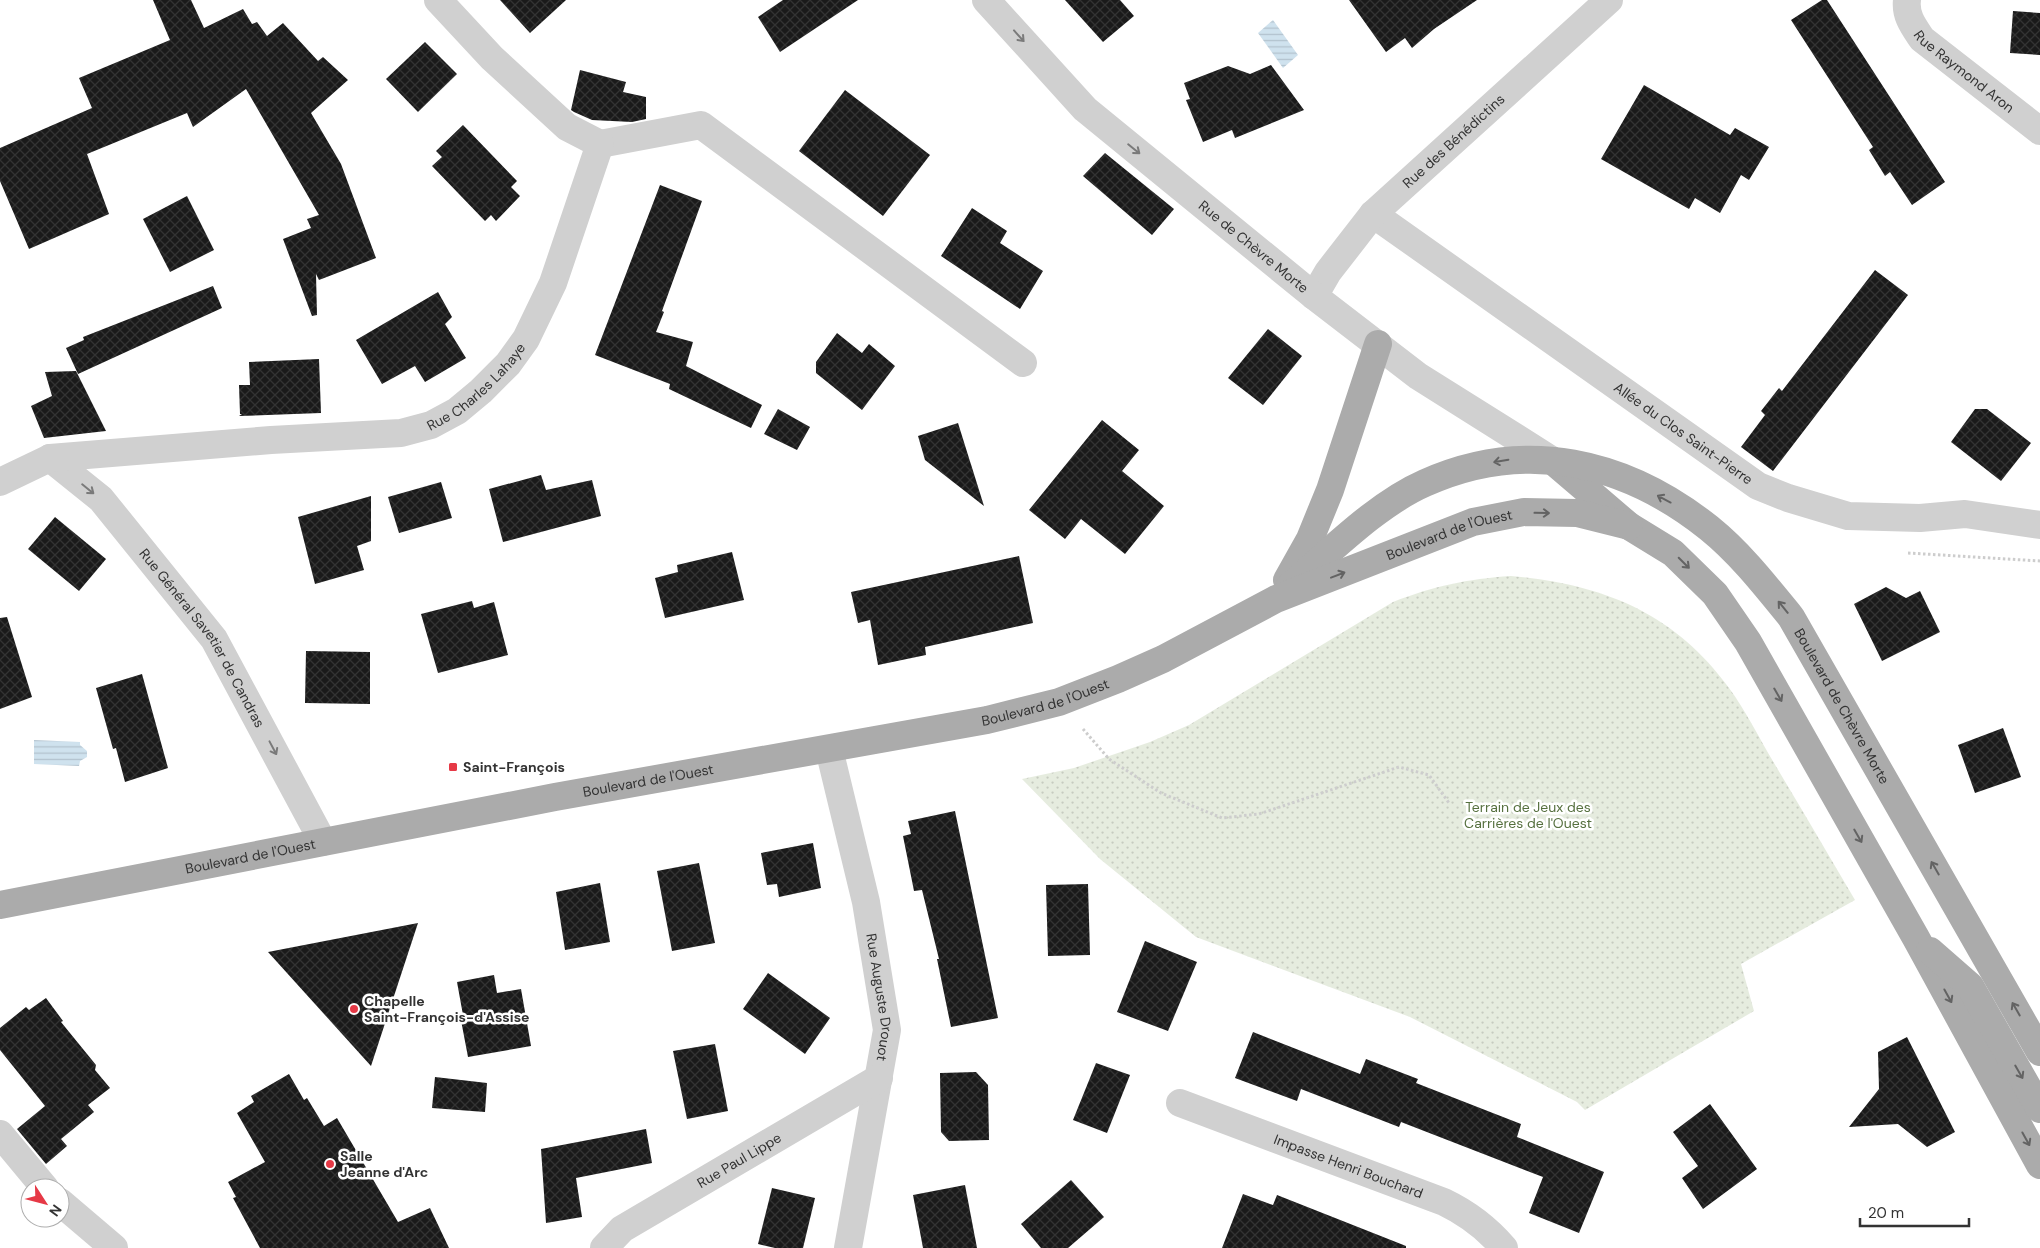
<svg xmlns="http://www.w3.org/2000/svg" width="2040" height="1248" font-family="'DM Sans',sans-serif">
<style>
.park{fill:url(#park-dots)}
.water{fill:url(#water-rules)}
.building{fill:url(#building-cross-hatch)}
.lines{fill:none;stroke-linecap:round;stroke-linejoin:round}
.path{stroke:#cdcdcd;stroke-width:3;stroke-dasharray:2.5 2.5;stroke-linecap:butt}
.minor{stroke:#d0d0d0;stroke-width:28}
.tertiary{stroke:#d0d0d0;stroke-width:28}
.primary{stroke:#ababab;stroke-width:28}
.oneway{stroke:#7a7a7a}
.oneway2{stroke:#636363}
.poi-dot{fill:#e63946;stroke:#fff;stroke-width:2}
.labels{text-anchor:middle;stroke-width:5;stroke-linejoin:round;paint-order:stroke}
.street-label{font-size:14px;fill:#333;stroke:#fff}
.poi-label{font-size:14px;font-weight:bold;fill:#333;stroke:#fff;text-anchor:start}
.park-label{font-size:14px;fill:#56703f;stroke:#fff}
</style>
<defs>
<pattern id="park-dots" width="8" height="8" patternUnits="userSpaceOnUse" patternTransform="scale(1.25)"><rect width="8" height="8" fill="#e6ecdf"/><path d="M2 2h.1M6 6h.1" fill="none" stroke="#c6cbc0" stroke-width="1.8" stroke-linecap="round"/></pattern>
<pattern id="water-rules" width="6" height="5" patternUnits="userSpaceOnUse" patternTransform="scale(1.25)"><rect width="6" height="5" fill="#cfe2ee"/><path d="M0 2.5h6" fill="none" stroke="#b2c2cd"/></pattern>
<pattern id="building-cross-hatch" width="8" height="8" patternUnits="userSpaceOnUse" patternTransform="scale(1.25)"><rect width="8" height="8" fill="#1a1a1a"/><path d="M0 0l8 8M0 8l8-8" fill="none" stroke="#333"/></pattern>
</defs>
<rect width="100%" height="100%" fill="#fff"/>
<path class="park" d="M 1511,576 C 1601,584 1674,612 1729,688 C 1746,711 1759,738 1774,763 C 1801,808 1828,854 1855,900 L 1741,964 L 1754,1011 L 1585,1110 L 1577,1102 L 1410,1017 L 1196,937 L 1100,859 L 1022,779 L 1074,768 L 1150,742 L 1189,725 L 1393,602 C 1434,586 1467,579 1511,576 Z"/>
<g class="water">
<polygon points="1273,20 1298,55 1283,68 1258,33"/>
<polygon points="34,740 80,742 80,745 87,751 87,757 80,761 79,766 34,764"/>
</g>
<g class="building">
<polygon points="153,0 191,0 204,28 243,9 252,24 257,22 267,36 283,23 318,61 323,57 348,80 311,113 341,164 376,258 319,280 316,274 317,315 312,316 283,239 311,228 307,219 319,215 246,89 193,127 187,113 87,154 109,214 29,249 0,181 0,148 92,108 79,78 170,40"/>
<polygon points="500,0 566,0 530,33"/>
<polygon points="783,0 858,0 780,52 758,17"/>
<polygon points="1065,0 1120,0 1134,16 1103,42"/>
<polygon points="1349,0 1477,0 1434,29 1412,48 1405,38 1386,52"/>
<polygon points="1822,0 1827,0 1945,182 1912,205 1890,172 1885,176 1869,150 1873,147 1791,20"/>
<polygon points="2013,11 2040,13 2040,55 2010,53"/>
<polygon points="425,42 457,74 418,112 386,79"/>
<polygon points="1271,65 1304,110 1235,138 1232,130 1203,142 1186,100 1190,99 1184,83 1228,66 1250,74"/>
<polygon points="580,70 626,82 623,92 646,97 646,119 632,122 592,120 574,112 571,110"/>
<polygon points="1644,85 1730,135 1735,128 1769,147 1749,180 1741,175 1720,213 1695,198 1689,209 1601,159"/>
<polygon points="845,90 930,155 883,216 799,151"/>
<polygon points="463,125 517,181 511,187 520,196 496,221 491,215 485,221 432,166 442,157 436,151"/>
<polygon points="1105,153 1174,209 1152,235 1083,176"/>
<polygon points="660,185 702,201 662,311 664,312 656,332 693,342 686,366 762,405 751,428 669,389 670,384 595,355"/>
<polygon points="187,196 214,250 170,272 143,219"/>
<polygon points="972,208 1007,231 1000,243 1043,271 1020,309 941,256"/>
<polygon points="1875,270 1908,295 1773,471 1741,447 1765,415 1761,411 1779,388 1782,391"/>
<polygon points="213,286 222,308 78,374 66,348 84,340 83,337"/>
<polygon points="438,292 452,317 445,324 466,358 425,382 415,366 382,384 356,340"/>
<polygon points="1268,329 1302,356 1263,405 1228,378"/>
<polygon points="837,333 862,353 869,344 895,366 862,410 816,373 816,362"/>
<polygon points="319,359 321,413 239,416 242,414 240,414 239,385 250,385 249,362"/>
<polygon points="76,371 106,431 44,438 31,406 52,396 45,372"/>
<polygon points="778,409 810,427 797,450 764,434"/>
<polygon points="1975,409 1987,409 2031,443 2001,481 1951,442"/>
<polygon points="1102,420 1139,450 1122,471 1164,506 1125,554 1081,519 1065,539 1029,510"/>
<polygon points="958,423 984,506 925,460 918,436"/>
<polygon points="541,475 546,490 592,480 601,516 503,542 489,489"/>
<polygon points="441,482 452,518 399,533 388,497"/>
<polygon points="371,496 371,541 357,546 364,570 315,584 298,517"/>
<polygon points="55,517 106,559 79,591 28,549"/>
<polygon points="732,552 744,600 665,618 655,578 678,572 677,565"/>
<polygon points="1019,556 1033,623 925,647 926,655 878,665 870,620 858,623 851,592"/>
<polygon points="1886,587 1906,598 1920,591 1940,632 1882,661 1854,604"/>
<polygon points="472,601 474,608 494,602 508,655 438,673 421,614"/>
<polygon points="7,617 32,697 0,709 0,618"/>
<polygon points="306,651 370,652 370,704 305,703"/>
<polygon points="142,674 168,768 125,782 116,748 113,749 96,688"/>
<polygon points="2003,728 2021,777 1975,793 1958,745"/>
<polygon points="955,811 998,1018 951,1027 937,959 939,959 922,890 914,891 903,836 911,834 908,821"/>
<polygon points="813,843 821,888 779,897 777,884 767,885 761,853"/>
<polygon points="699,863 715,943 672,951 657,871"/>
<polygon points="600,883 610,942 565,950 556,892"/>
<polygon points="1088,884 1090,955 1048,956 1046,885"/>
<polygon points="418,923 371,1066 268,952"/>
<polygon points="1145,941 1197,962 1168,1031 1117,1012"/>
<polygon points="768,973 830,1018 805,1054 743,1009"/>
<polygon points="494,975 497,993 521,989 531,1046 468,1057 460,1015 463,1015 457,982"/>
<polygon points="46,998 63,1021 61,1022 96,1065 95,1070 110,1088 88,1105 94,1112 61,1139 67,1146 46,1164 17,1129 45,1106 0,1050 0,1028 26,1007 29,1010"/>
<polygon points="1253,1032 1360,1074 1366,1059 1418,1079 1416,1083 1521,1124 1517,1137 1604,1172 1579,1233 1529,1213 1543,1177 1401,1122 1399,1127 1301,1089 1297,1101 1235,1078"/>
<polygon points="1907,1037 1955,1132 1927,1147 1898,1124 1849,1127 1879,1089 1878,1052"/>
<polygon points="715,1044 728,1111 687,1119 673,1051"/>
<polygon points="1096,1063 1130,1075 1107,1133 1073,1120"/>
<polygon points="976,1072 988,1085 989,1140 949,1141 941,1132 940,1073"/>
<polygon points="289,1074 304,1100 307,1098 324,1126 337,1118 398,1222 430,1208 449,1248 260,1248 233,1198 236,1197 228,1182 265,1162 237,1113 254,1102 251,1096"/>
<polygon points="435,1077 487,1083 485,1112 432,1108"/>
<polygon points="1710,1104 1757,1169 1703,1209 1682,1178 1698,1166 1673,1132"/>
<polygon points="646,1129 652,1163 576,1178 582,1217 546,1223 541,1149"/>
<polygon points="1071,1180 1104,1217 1068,1248 1041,1248 1021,1224"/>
<polygon points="965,1185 977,1248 923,1248 913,1195"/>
<polygon points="772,1188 815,1198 803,1248 775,1248 758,1244"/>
<polygon points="1243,1194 1273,1205 1277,1195 1406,1246 1406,1248 1222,1248"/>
</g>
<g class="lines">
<g class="path">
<polyline points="1908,553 2040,561"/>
<polyline points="1083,729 1109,759 1161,793 1222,818 1259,814 1399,767 1429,775 1449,803"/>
</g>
<g class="minor">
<path id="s1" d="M 1907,0 C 1905,16 1914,27 1922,39 L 2040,131"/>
<polyline points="600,144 701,125 1023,363"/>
<path id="s2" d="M 1373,214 L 1758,486 L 1788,498 L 1848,516 L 1920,518 L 1965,514 L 2040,525"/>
<path id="s3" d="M 1314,296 L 1328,272 L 1373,214 L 1609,0"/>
<path id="s4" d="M 50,458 L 101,499 L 214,639 L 323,842"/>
<path id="s5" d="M 0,482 L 50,458 L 271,440 L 401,433 L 431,425 L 457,411 L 481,391 L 508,364 L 526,339 L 553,283 L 600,144 L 567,127 L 492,58 L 438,0"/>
<path id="s6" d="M 829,749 L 866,902 L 887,1030 L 848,1248"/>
<path id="s7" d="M 1180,1103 L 1444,1202 C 1469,1214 1487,1228 1504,1248"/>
<polyline points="0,1134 45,1188"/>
<polyline points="60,1202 114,1248"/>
<path id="s8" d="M 604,1248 L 622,1229 L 879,1078"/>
</g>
<path class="tertiary" id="s9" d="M 986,0 L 1085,109 L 1314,296 L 1418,376 L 1550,459"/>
<g class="primary">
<polyline points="1553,461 1629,526 1673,553 1715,594 1748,642 1916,938 2040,1165"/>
<polyline points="1287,580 1310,539 1330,490 1378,344"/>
<path id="s10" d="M 1290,586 C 1331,551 1377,504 1425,483 C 1525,438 1625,461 1709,528 C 1740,553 1765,585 1791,617 L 2040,1052"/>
<path id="s11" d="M 0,905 L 555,797 L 987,720 L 1059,702 L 1118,679 L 1163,659 L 1276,599 L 1473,522 L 1524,512 L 1577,513 L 1629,526"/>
<polyline points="1930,951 1970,986 2040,1109"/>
</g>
</g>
<defs><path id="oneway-shaft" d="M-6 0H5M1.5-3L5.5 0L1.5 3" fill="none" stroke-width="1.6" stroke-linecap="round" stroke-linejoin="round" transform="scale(1.25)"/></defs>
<g class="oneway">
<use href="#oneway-shaft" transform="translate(1019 36) rotate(48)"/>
<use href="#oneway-shaft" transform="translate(1134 149) rotate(39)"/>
<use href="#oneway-shaft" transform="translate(88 489) rotate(39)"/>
<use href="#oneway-shaft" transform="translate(273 748) rotate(62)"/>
</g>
<g class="oneway2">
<use href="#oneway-shaft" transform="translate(1501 461) rotate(170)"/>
<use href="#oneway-shaft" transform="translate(1664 499) rotate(-152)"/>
<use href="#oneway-shaft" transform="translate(1542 513) rotate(1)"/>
<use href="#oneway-shaft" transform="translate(1684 563) rotate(45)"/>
<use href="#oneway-shaft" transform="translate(1338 575) rotate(-21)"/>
<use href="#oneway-shaft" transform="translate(1783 607) rotate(-129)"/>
<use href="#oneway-shaft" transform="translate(1778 695) rotate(60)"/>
<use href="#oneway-shaft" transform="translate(1858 836) rotate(60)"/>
<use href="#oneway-shaft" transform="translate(1935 868) rotate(-120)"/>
<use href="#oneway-shaft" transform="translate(1948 996) rotate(61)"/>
<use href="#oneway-shaft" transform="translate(2016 1009) rotate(-120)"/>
<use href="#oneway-shaft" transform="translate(2019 1072) rotate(60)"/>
<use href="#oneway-shaft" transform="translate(2026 1139) rotate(61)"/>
</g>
<g class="poi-dot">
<rect x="448" y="762" width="10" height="10" rx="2.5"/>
<circle cx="354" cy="1009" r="5"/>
<circle cx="330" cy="1164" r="5"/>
</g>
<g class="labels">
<g class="street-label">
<text dy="5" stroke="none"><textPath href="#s1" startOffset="96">Rue Raymond Aron</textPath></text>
<text dy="5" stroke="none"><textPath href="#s3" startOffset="210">Rue des Bénédictins</textPath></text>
<text dy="5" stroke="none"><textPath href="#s9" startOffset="365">Rue de Chèvre Morte</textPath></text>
<text dy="5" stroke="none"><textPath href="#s5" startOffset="498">Rue Charles Lahaye</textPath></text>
<text dy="5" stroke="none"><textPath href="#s2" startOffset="380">Allée du Clos Saint-Pierre</textPath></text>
<text dy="5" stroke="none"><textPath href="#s11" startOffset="1504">Boulevard de l'Ouest</textPath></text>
<text dy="5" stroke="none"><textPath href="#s4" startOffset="238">Rue Général Savetier de Candras</textPath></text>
<text dy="5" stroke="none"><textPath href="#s11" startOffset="1065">Boulevard de l'Ouest</textPath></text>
<text dy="5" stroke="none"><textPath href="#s10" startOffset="698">Boulevard de Chèvre Morte</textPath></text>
<text dy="5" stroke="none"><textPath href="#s11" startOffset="660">Boulevard de l'Ouest</textPath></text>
<text dy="5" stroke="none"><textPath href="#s11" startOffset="255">Boulevard de l'Ouest</textPath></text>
<text dy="5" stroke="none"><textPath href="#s6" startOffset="254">Rue Auguste Drouot</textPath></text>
<text dy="5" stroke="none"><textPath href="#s8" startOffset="162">Rue Paul Lippe</textPath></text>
<text dy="5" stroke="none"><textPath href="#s7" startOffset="180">Impasse Henri Bouchard</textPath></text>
</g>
<g class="poi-label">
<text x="463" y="772">Saint-François</text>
<text x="364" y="1006">Chapelle<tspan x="364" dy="16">Saint-François-d'Assise</tspan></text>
<text x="340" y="1161">Salle<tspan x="340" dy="16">Jeanne d'Arc</tspan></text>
</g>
<g class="park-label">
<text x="1528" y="812">Terrain de Jeux des<tspan x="1528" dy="16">Carrières de l'Ouest</tspan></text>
</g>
</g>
<g transform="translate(45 1203) rotate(126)"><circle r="24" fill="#ffffff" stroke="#adadad"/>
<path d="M0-4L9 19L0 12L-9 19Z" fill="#e63946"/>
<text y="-8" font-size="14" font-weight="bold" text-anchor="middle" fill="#333333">N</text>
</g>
<path d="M1860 1218v8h109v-8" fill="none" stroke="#333333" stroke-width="2.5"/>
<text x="1868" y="1218" font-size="15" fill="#333333" stroke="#ffffff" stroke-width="4" paint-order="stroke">20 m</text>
</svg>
